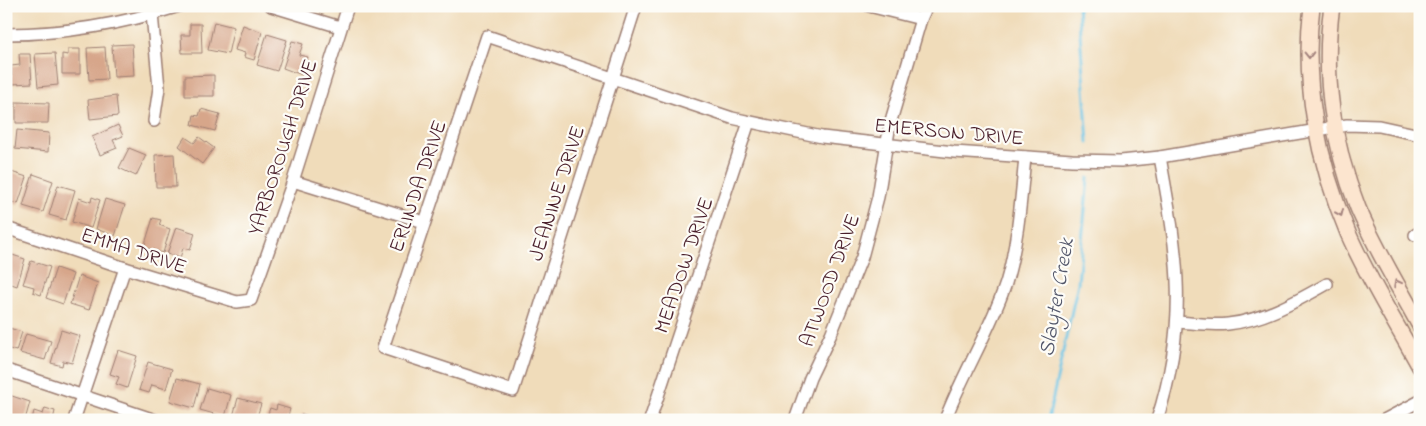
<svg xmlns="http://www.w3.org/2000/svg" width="1426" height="426" font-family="'Indie Flower',sans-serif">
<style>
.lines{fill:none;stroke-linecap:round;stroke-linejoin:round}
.stream{stroke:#63c0e1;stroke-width:3}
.building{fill:#d7a68a}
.street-casing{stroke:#9d7e72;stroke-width:14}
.secondary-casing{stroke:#9d7e72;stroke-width:18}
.street{stroke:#fff;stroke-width:11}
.secondary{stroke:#fce5cf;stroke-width:15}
.oneway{stroke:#a3827d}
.labels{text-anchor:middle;stroke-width:4.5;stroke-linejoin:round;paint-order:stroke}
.street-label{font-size:21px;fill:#4a1f2b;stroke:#fdfcf7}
.water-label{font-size:22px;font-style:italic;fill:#53576b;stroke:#fdfcf7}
</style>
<rect width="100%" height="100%" fill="#fdfcf7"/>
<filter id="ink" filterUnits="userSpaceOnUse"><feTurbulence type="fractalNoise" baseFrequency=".02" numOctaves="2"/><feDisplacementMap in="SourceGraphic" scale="10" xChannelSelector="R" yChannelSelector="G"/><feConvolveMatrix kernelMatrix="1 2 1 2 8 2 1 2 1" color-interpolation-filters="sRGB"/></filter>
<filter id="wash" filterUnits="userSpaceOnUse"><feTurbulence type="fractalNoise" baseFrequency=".0096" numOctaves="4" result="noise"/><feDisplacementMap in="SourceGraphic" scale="20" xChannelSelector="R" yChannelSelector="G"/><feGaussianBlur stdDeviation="1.12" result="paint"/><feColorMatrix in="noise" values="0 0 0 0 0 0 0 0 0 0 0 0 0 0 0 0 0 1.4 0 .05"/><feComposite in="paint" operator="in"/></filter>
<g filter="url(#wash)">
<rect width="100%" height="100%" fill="#f0dcba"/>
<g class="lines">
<g class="stream">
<polyline points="1078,6 1088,142"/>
<polyline points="1048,420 1078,283 1088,178"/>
</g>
</g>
<g id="blocks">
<g class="building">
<polygon points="214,22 234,27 228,54 208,50"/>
<polygon points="190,24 201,24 202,53 182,53 181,35 190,35"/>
<polygon points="243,25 262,32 254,60 244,57 245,53 235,50"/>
<polygon points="267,34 287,40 277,71 257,65"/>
<polygon points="292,41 303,44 299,55 308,57 302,75 283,68"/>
<polygon points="132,44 134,76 114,77 112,45"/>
<polygon points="105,47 107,79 89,80 87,48"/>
<polygon points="68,49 80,49 80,74 62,74 62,54 68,55"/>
<polygon points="55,53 58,85 38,87 35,54"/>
<polygon points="19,54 30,54 32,83 12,84 11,66 20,65"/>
<polygon points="214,75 214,96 185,96 185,76"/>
<polygon points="116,96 118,116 90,119 88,100"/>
<polygon points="16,102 49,103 48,123 16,123"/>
<polygon points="201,109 220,114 215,131 192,125 194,115 199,116"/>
<polygon points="118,125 123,136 113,140 117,148 100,155 92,137"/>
<polygon points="17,130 49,133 48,152 15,149"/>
<polygon points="185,137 194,143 199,137 214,148 202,164 179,146"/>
<polygon points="129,148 146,155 136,176 119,168"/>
<polygon points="174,154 176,187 156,187 155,155"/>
<polygon points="8,171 27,177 18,204 6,200"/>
<polygon points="33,174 53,181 43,212 23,206"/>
<polygon points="58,185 75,190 66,220 49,215"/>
<polygon points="92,197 100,200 91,228 72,222 79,198 91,202"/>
<polygon points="105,199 125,205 115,236 96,229"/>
<polygon points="153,218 161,220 159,225 170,229 163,253 144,247"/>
<polygon points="176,227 195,233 190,250 183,248 180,258 167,254"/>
<polygon points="6,253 25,259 17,286 6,282"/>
<polygon points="31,261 50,267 41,295 33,292 34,287 23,284"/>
<polygon points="56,268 73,274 63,304 46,298"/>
<polygon points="79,276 98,283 89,310 70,304"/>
<polygon points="6,327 22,332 16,351 6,348"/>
<polygon points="61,330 80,336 72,363 63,361 62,366 51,363"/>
<polygon points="26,334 51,341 45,360 20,353"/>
<polygon points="118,350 137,356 127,388 116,384 119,377 110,374"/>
<polygon points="148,362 172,369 166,389 152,385 149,393 139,390"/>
<polygon points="177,378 200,384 194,408 170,401"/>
<polygon points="207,388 231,395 225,417 200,410"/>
<polygon points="6,394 30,402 25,420 6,415"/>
<polygon points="238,398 261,404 256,420 232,420"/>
<polygon points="277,405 290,409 287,420 266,420 270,408 276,410"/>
<polygon points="45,408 55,411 53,420 32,420 34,411 43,414"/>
<polygon points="302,414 320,419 320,420 300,420"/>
</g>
</g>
</g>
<g filter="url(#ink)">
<use href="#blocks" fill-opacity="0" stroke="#9d7e72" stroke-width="1"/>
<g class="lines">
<g class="street-casing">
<g id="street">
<polyline points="271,6 340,27"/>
<polyline points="636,6 513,391 383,348 487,36 732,118 822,137 954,152 1072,160 1121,161 1160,157 1347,125 1379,126 1420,135"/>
<polyline points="869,6 921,19"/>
<polyline points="152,14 159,88 154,121"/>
<path d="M 6,34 C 65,34 123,24 179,6"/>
<polyline points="293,181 424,222"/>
<polyline points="6,228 125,268 237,302 251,300 293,181 348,6"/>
<polyline points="1415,235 1420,232"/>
<path d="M 1178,322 C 1194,323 1211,326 1228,324 C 1264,320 1295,302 1327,284"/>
<polyline points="6,370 155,420"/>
<polyline points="74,420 125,268"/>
<polyline points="650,420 749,122"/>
<polyline points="795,420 810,378 831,334 862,257 878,197 890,124 921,19 927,6"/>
<path d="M 945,420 C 963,373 990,331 1006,283 C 1018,243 1021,199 1025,157"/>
<path d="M 1157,420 C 1189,320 1178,256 1160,157"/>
<polyline points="1384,420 1420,401"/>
</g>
</g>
<g class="secondary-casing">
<g id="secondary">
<path d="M 1312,6 C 1302,83 1318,162 1348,233 C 1368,279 1396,323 1420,367"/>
<path d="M 1332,6 C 1322,73 1333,146 1358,208 C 1375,248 1399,287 1420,326"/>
</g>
</g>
<use href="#street" class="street"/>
<use href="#secondary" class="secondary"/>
</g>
<defs><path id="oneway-chevron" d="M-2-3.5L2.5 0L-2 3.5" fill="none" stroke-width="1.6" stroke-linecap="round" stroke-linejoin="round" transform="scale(1.25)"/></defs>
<g class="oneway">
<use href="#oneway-chevron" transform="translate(1309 55) rotate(89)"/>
<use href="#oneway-chevron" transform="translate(1340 213) rotate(67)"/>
<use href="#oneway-chevron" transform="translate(1397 283) rotate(-118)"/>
</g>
</g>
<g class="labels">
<g class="street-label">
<text transform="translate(949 131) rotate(5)" y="7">EMERSON DRIVE</text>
<text transform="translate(282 147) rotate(-72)" y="7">YARBOROUGH DRIVE</text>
<text transform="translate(417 186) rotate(-71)" y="7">ERLINDA DRIVE</text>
<text transform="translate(556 193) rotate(-72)" y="7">JEANINE DRIVE</text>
<text transform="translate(134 250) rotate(18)" y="7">EMMA DRIVE</text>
<text transform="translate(683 265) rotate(-71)" y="7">MEADOW DRIVE</text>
<text transform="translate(829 280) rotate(-70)" y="7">ATWOOD DRIVE</text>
</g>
<g class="water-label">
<text transform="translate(1055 297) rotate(-80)" y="8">Slayter Creek</text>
</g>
</g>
<rect width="1426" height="426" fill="none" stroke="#fdfcf7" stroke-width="25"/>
</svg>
